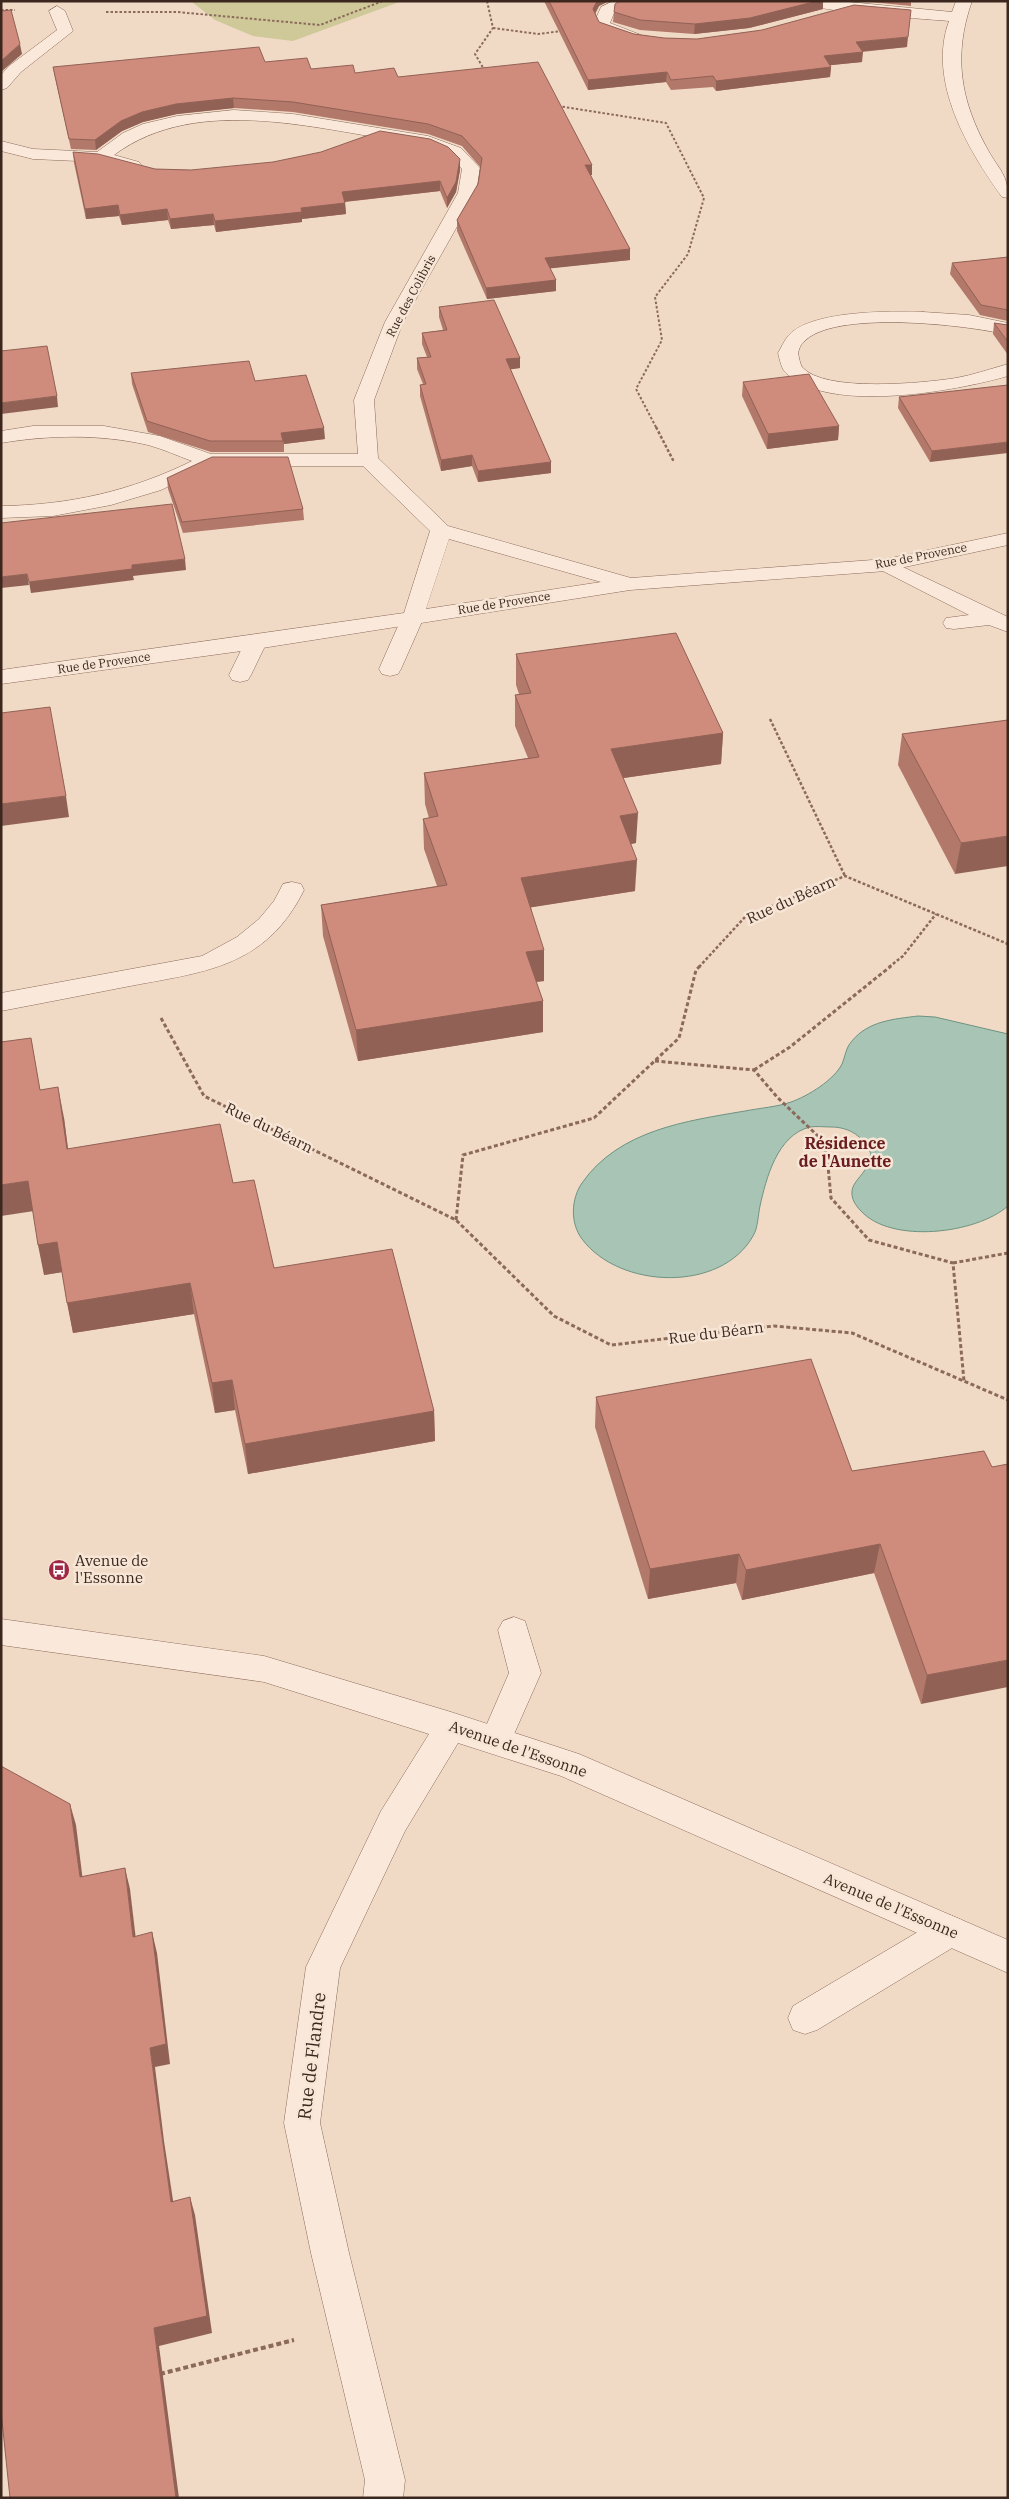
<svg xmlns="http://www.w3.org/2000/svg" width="1009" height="2499" font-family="'IBM Plex Serif',serif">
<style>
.green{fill:#cfc999}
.water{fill:#a8c4b5;stroke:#6e9381}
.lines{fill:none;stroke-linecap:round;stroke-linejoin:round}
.service-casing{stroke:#8c6a5b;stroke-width:1}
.minor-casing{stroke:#8c6a5b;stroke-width:1}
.path-far3{stroke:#8c6a5b;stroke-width:2;stroke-dasharray:2.5 2;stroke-linecap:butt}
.path-far2{stroke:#8c6a5b;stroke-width:2.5;stroke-dasharray:3 2;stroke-linecap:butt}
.path-far1{stroke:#8c6a5b;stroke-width:3;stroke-dasharray:4 2.5;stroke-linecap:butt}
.path{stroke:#8c6a5b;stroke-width:4;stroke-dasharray:5 3;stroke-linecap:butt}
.service{fill:#fae9da;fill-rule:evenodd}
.minor{fill:#fae9da;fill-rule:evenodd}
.wall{fill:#b2786a}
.shaded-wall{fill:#916156}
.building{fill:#cf8b7b;stroke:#916156}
.labels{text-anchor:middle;stroke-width:5;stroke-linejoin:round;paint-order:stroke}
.far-street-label{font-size:12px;fill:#3c271f;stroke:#f7e6d6}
.street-label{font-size:15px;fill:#3c271f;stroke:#f7e6d6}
.poi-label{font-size:15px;fill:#3c271f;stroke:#f7e6d6;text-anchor:start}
.neighbourhood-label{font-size:16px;font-weight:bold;fill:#6a1d1e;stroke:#f7e6d6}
.near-street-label{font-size:18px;fill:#3c271f;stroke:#f7e6d6}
</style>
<rect width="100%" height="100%" fill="#f0dac6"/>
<polygon class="green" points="170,1 402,1 293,41 253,36 215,20 192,2"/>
<path class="water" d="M 918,1016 L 935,1017 L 1008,1034 L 1008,1206 C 976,1234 891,1244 861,1211 C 856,1206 851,1199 852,1191 C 853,1182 862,1176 866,1168 C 868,1164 869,1158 871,1154 C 864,1137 850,1127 831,1127 C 825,1127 816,1126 810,1127 C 777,1135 766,1179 760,1206 C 758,1215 758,1228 753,1236 C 721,1293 619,1289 582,1239 C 570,1223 571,1199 582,1183 C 619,1130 686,1121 745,1111 C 760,1108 777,1107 791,1102 C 808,1096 834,1080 842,1064 C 845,1057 846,1047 852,1041 C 868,1021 894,1019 918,1016 Z"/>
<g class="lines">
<g class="service-casing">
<g id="service">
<polygon points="886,559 1008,617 1008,632 989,625 954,629 946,628 943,623 946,618 969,615 879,569 875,565 879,561"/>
<polygon points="413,611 421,612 424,617 401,669 398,674 390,676 382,674 379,669 402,617 405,612"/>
<polygon points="256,635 264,637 267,642 251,675 248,680 240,682 232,680 229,675 245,642 248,637"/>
<path d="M 292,882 L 301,884 L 304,890 C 265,969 202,972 125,987 C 84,995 43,1003 1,1011 L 1,993 L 202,956 L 237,937 L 259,919 L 274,901 L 283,884 Z"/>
<polygon points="514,1617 525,1621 541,1673 507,1750 496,1754 485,1750 480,1740 509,1673 498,1630 503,1621"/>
<polygon points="950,1915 962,1920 967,1931 962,1942 817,2030 805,2034 793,2030 788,2018 793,2006 938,1920"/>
</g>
</g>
<g class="minor-casing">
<g id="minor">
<polygon points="613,1 634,1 614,13 610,23 641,35 643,38 641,41 629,41 599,30 594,23 601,7"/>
<path d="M 800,1 L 839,1 L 952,12 L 956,1 L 972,1 C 953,55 960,100 988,150 C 999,170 1008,174 1008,198 L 1002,197 C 968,150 927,81 949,21 C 928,19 808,12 800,1 Z"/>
<polygon points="57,6 65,11 73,31 21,72 7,88 1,90 1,75 9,66 57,30 49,11"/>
<path d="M 234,110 L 293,114 L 428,136 L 461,148 L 480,168 L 476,193 L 403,322 L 374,400 L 378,458 L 448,526 L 631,578 L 886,559 L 1008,533 L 1008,545 L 886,571 L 630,590 L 256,649 L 1,684 L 1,670 L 404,613 L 430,531 L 363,466 L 210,466 L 161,490 L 111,505 L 53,516 L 1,518 L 1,506 C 70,505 131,491 192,461 C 178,456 163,449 148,445 C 100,434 49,435 1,443 L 1,431 L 33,426 L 104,426 L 160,436 L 211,454 L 358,454 L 354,400 L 385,322 L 458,193 L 462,169 C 450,155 436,148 418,144 C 322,131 199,92 114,155 L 139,162 L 142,166 L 139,170 L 133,171 L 100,162 L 33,159 L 1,151 L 1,141 L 33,149 L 97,152 L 123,133 L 143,124 L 177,116 ZM 449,539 L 601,582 L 426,609 Z"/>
<path d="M 923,312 L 969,315 L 1008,323 L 1008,335 C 969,325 830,309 803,343 C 800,345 799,350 798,353 C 799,357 800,364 802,367 C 824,393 924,383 956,378 C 973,375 990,369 1008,364 L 1008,376 C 956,391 830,414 787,374 C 781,369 780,360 778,353 C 781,348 784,341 788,336 C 810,310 891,311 923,312 Z"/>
<polygon points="1,1619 264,1656 451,1712 579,1754 1008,1940 1008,1973 561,1776 458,1743 405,1831 340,1968 320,2123 349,2253 405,2480 403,2498 363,2498 365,2480 311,2253 284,2123 306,1967 381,1811 429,1734 264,1682 1,1645"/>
</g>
</g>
<g class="path-far3">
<polyline points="1,10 15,10"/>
<polyline points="106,12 177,12 320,25 383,1"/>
<polyline points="493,28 538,34 562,31"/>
<polyline points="485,71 475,54 493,28 487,1"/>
<polyline points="558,106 666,123 704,198 688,254 655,297 662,340 636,389 657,429"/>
</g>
<g class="path-far2">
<polyline points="656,427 674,462"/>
<polyline points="770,719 845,876"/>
<polyline points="699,967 745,917 845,876 1008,944"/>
<polyline points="889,967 903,956 936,914"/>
</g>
<g class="path-far1">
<polyline points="161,1018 204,1096 456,1220 554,1316 611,1345 774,1326 852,1333 1008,1400"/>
<polyline points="655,1061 754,1070 777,1097 820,1138 827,1155 831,1198 869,1240 953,1263 964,1381"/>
<polyline points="754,1070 790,1047 891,966"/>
<polyline points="456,1220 463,1155 594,1118 679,1038 696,970 700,966"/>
<polyline points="953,1263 1008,1253"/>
</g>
<polyline class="path" points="160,2374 294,2340"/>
<use href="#service" class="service"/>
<use href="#minor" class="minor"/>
</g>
<g class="wall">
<polygon points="544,1 609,1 599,6 595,14 599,22 634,34 664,38 907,47 862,52 862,62 830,65 831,67 830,77 716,91 713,87 671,90 666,82 588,90"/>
<polygon points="861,1 911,1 911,6"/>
<polygon points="823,9 749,28 694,34 640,30 613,22 614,12"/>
<polygon points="265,62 311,69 398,77 592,165 592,175 590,175 630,249 630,260 550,268 556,280 556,291 487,299 457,231 457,220 478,184 480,167 462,146 428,134 293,112 234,108 177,114 143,122 122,131 96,150 71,149 55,77 53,67"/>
<polygon points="73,152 155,169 191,170 460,170 456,192 447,208 440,191 345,202 346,214 302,219 302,222 216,232 214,225 171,229 168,220 122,225 119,216 86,219 74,163"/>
<polygon points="1008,257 1008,321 980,315 950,274 952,263"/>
<polygon points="439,307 520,358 520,368 510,369 551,462 551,473 478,482 472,466 441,471 420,396 420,385 423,384 417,369 417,358 427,357 422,344 422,333 443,330 439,317"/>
<polygon points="994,323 1008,325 1008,355 993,334"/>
<polygon points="131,373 255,381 325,439 284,444 284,452 211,452 148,432 132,384"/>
<polygon points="743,382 839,426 838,440 767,449 742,396"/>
<polygon points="1008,385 930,462 898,408 899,397"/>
<polygon points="167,478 303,509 304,520 183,533 168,489"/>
<polygon points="516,654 723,733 721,764 623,778 636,843 631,844 635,891 531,907 544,981 536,982 543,1001 543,1032 358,1061 323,936 321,905 437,886 424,849 423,819 429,818 425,804 424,773 528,758 515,726 515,695 519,694 516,685"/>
<polygon points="1008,720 955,874 898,765 902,734"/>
<polygon points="31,1038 40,1090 64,1118 68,1149 233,1183 274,1268 434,1411 435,1441 248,1474 235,1410 215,1413 194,1314 73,1333 62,1272 44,1275"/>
<polygon points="596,1397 852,1471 984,1451 921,1704 874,1573 742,1600 736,1583 648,1599 595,1427"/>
</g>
<g class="shaded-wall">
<polygon points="597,1 609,1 599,6 592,19 593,9"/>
<polygon points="817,1 823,1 823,9 749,28 694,34 695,24"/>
<polygon points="908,37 907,47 855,52 856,42"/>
<polygon points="20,44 22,54 1,72 1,61"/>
<polygon points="863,52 862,62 823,66 824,56"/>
<polygon points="831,67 830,77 716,91 716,81"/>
<polygon points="667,72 666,82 588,90 588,80"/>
<polygon points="233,98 234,108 177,114 143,122 122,131 96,150 95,140 121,121 142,112 176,104"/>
<polygon points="460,159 460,170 456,192 447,208 447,198"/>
<polygon points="585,165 592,165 592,175 584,176"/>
<polygon points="440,181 440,191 342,202 342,192"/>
<polygon points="345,203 346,214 302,219 302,222 216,232 215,221 301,208"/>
<polygon points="118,205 119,216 86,219 85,209"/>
<polygon points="167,209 168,220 122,225 120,215"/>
<polygon points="213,214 214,225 171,229 170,219"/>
<polygon points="630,249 630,260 545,269 545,258"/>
<polygon points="556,280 556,291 487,299 486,288"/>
<polygon points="520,358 520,368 506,370 506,359"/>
<polygon points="57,396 58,407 1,414 1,403"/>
<polygon points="839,426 838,440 767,449 768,434"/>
<polygon points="324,428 325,439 284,444 281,433"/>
<polygon points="1008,442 1008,453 930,462 932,451"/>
<polygon points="472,455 472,466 441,471 441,460"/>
<polygon points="551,462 551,473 478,482 478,471"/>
<polygon points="185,559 186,570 133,576 134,580 31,593 29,582 132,565"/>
<polygon points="27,574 29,585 1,588 1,577"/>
<polygon points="723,733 721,764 610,780 611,749"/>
<polygon points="66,796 69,817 1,826 1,804"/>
<polygon points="638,813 636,843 618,846 620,816"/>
<polygon points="1008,836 1008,866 955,874 961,843"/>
<polygon points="637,860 635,891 521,909 521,878"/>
<polygon points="544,950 544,981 525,983 526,952"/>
<polygon points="543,1001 543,1032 358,1061 356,1030"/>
<polygon points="58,1087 64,1118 72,1180 67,1149"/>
<polygon points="28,1181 34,1211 1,1216 1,1185"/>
<polygon points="57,1242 63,1272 44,1275 38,1245"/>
<polygon points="190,1283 194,1314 73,1333 67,1303"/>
<polygon points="232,1380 235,1410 215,1413 212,1383"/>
<polygon points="434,1411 435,1441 248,1474 245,1444"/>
<polygon points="880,1544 874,1573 742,1600 746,1570"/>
<polygon points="739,1554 736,1583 648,1599 650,1569"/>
<polygon points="1008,1660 1008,1687 921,1704 927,1675"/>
<polygon points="70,1804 76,1825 85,1898 80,1877"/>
<polygon points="125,1868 130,1889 138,1957 133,1937"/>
<polygon points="152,1932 157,1953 170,2064 155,2067 164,2141 176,2220 171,2202 160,2122 150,2048"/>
<polygon points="190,2197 195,2215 212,2333 159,2346 179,2498 176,2498 154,2328"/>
</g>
<g class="building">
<polygon points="549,1 597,1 593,9 599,22 634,34 664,38 697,39 762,30 854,5 911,10 908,37 856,42 863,52 824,56 831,67 716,81 713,76 671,80 667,72 588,80"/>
<polygon points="620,1 817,1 750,18 695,24 640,20 614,12 615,4"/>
<polygon points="11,10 20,44 1,61 1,11"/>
<polygon points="259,47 265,62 307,58 311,69 353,65 355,73 394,68 398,77 538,62 592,165 585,165 630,249 545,258 556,280 486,288 457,220 478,184 482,158 462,136 428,124 293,102 233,98 176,104 142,112 121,121 95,140 69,139 53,67"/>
<polygon points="380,131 430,139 448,147 460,159 456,182 447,198 440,181 342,192 345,203 301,208 302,212 215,221 213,214 170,219 167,209 120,215 118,205 85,209 73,152 98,154 155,169 191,170 273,162 321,152"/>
<polygon points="1008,257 1008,310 981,305 952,263"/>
<polygon points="494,300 520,358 506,359 551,462 478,471 472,455 441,460 420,385 426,384 417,358 431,357 422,333 447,330 439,307"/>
<polygon points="994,323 1008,325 1008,342"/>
<polygon points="47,346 57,396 1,403 1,351"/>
<polygon points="249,361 255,381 306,375 324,428 281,433 283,441 210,441 147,421 131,373"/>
<polygon points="809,374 839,426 768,434 743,382"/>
<polygon points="1008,385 1008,442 932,451 899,397"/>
<polygon points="212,457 288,457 303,509 182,522 167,478"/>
<polygon points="172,504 185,559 132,565 132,569 29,582 27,574 1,577 1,523"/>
<polygon points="676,633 723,733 611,749 638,813 620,816 637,860 521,878 544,950 526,952 543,1001 356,1030 321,905 447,885 423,819 438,816 424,773 539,757 515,695 531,693 516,654"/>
<polygon points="50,707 66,796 1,804 1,713"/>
<polygon points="1008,720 1008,836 961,843 902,734"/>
<polygon points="31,1038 40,1090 58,1087 67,1149 220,1124 233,1183 254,1180 274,1268 392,1249 434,1411 245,1444 232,1380 212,1383 190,1283 67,1303 57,1242 38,1245 28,1181 1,1185 1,1042"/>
<polygon points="811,1359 852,1471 984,1451 992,1467 1008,1464 1008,1660 927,1675 880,1544 746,1570 739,1554 650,1569 596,1397"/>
<polygon points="1,1766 70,1804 80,1877 125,1868 133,1937 152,1932 166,2044 150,2048 160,2122 171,2202 190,2197 207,2316 154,2328 176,2498 10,2498 1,2411"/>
</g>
<defs>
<g id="bus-disc" transform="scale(1.125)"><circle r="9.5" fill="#9e2944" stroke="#f7e6d6"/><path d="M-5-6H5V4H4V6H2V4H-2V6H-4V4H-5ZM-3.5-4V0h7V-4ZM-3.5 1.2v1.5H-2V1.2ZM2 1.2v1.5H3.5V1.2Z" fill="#fff"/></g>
</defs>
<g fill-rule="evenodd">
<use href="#bus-disc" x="59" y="1570"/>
</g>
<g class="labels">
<g class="far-street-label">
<text transform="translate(411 296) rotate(-62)" y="4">Rue des Colibris</text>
<text transform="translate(921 556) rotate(-11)" y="4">Rue de Provence</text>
<text transform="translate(504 603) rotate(-9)" y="4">Rue de Provence</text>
<text transform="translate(104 663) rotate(-8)" y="4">Rue de Provence</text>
</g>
<g class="street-label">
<text transform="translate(791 900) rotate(-24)" y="5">Rue du Béarn</text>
<text transform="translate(269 1128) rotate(26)" y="5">Rue du Béarn</text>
<text transform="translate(716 1333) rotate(-7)" y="5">Rue du Béarn</text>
<text transform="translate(518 1749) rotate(19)" y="5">Avenue de l'Essonne</text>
<text transform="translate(891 1906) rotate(23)" y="5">Avenue de l'Essonne</text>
</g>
<g class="poi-label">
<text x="75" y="1566">Avenue de<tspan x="75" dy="17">l'Essonne</tspan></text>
</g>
<g class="neighbourhood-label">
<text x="845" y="1149">Résidence<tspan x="845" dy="18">de l'Aunette</tspan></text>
</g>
<g class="near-street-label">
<text transform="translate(312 2056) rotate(-83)" y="6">Rue de Flandre</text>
</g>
</g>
<rect width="1009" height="2499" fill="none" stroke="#3c271f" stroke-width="5"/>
</svg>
